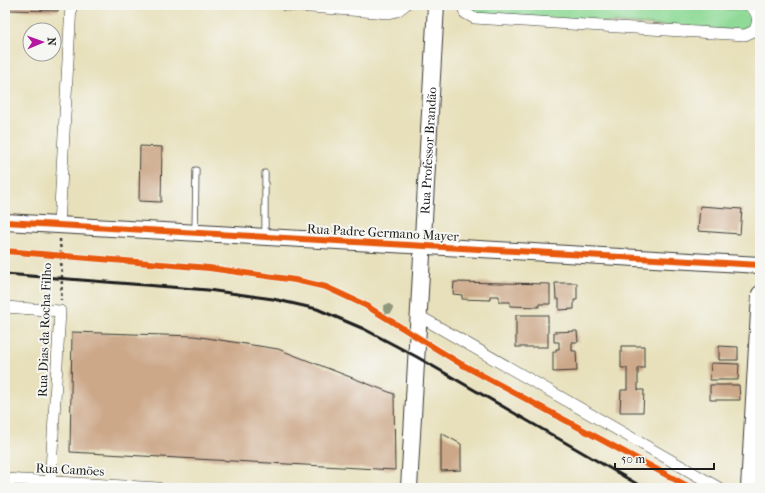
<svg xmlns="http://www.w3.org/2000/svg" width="765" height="493" font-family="'IM FELL French Canon',serif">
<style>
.green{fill:#8fda97;stroke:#567b5a}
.building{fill:#cca788}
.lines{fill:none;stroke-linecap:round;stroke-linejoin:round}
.lane-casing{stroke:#3a3934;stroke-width:7}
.street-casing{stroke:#3a3934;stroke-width:12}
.secondary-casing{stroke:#3a3934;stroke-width:18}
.path{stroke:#3a3934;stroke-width:2.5;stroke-dasharray:3 3;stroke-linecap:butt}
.lane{stroke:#fff;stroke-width:5.5}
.street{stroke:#fff;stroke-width:11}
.secondary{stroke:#fff;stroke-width:16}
.rail{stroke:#1c1c1c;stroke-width:3}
.cycleway-casing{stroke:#f6f6f2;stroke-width:8}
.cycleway{stroke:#e8590c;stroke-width:6}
.tree{fill:#8d987b}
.labels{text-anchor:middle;stroke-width:4;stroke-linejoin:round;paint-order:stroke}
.street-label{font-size:13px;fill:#1c1c1c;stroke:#f6f6f2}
</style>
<rect width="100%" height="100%" fill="#f6f6f2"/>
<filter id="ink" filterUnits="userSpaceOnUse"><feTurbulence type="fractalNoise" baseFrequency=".025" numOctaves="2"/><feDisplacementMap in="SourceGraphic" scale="8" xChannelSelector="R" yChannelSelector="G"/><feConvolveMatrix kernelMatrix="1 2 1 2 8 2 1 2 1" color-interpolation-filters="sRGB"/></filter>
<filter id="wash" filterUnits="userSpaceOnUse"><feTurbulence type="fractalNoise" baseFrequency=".012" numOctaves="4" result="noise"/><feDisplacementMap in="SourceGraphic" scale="16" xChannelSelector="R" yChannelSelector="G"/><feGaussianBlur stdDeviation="0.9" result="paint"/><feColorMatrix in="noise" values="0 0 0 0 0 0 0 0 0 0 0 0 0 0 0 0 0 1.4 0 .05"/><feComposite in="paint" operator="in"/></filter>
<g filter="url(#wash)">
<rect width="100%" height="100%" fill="#e7e0ba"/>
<polygon class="green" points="469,5 650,5 748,10 754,19 750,28 745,31 474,14 469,10"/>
<g id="blocks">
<g class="building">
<polygon points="9,5 59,5 58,11 8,10"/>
<polygon points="140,146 162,147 161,202 139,201"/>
<polygon points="700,206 742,209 740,234 698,231"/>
<polygon points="454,282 550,284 550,304 539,304 539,307 510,306 510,302 499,302 499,296 490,296 490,300 462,299 462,295 453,294"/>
<polygon points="555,283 577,283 577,300 574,300 574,309 559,310 559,299 556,299"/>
<rect x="516" y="315" width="32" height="32"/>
<polygon points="577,331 578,342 572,342 572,351 576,351 577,371 553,372 553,352 556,352 556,349 559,349 559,342 554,342 554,332"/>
<polygon points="72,332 194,336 278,349 394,394 395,470 70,452"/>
<polygon points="621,346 644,346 644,368 638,368 638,390 644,390 643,412 620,412 621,390 627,390 627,368 621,368"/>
<polygon points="719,346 738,347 738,360 719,360"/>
<polygon points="711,363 739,364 738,380 710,380"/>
<polygon points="710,385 739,385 740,400 710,400"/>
<polygon points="441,433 461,444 461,470 441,471"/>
</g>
</g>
</g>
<g filter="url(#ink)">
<use href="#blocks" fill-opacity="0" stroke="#3a3934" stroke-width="1"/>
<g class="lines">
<g class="lane-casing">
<g id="lane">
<polyline points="265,173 265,235"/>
<polyline points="195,232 196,170"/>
</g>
</g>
<g class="street-casing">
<g id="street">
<polyline points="285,5 389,13 397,11 405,5"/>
<path d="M 463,5 L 465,13 L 474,18 L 745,35 L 754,31 C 760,22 758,10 748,5"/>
<polyline points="59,225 71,5"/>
<polyline points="5,307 60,311 50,488"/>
<polyline points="419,316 719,488"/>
<polyline points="5,479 158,488"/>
</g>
</g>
<g class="secondary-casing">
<g id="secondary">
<polyline points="5,222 760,265"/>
<path id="s1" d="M 409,488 L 436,5"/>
<polyline points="749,488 760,294"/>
</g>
</g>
<polyline class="path" points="60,239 62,278 61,300"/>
<use href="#lane" class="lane"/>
<use href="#street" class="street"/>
<use href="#secondary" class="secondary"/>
<polyline class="rail" points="5,274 208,290 273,299 317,309 364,329 417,357 644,488"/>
<g class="cycleway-casing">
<g id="cycleway">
<polyline points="5,222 760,265"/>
<polyline points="5,251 209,268 295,280 326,287 365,305 461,364 691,488"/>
</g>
</g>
<use href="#cycleway" class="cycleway"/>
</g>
<circle class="tree" cx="388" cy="309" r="5"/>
</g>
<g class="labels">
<g class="street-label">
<text dy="5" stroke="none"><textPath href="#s1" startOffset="338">Rua Professor Brandão</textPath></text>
<text transform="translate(383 232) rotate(3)" y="5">Rua Padre Germano Mayer</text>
<text transform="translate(44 330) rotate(-88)" y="5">Rua Dias da Rocha Filho</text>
<text transform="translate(70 469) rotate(3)" y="5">Rua Camões</text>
</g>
</g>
<rect width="765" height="493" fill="none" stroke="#f6f6f2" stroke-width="20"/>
<g transform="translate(42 42) rotate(88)"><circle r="19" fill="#f6f6f2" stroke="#9f9f9c"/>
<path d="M0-3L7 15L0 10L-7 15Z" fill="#b5179e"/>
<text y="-6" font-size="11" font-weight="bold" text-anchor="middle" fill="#1c1c1c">N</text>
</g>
<path d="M615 463v6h99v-6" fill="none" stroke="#1c1c1c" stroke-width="2"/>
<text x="621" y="463" font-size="12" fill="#1c1c1c" stroke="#f6f6f2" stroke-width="3" paint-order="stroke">50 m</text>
</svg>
